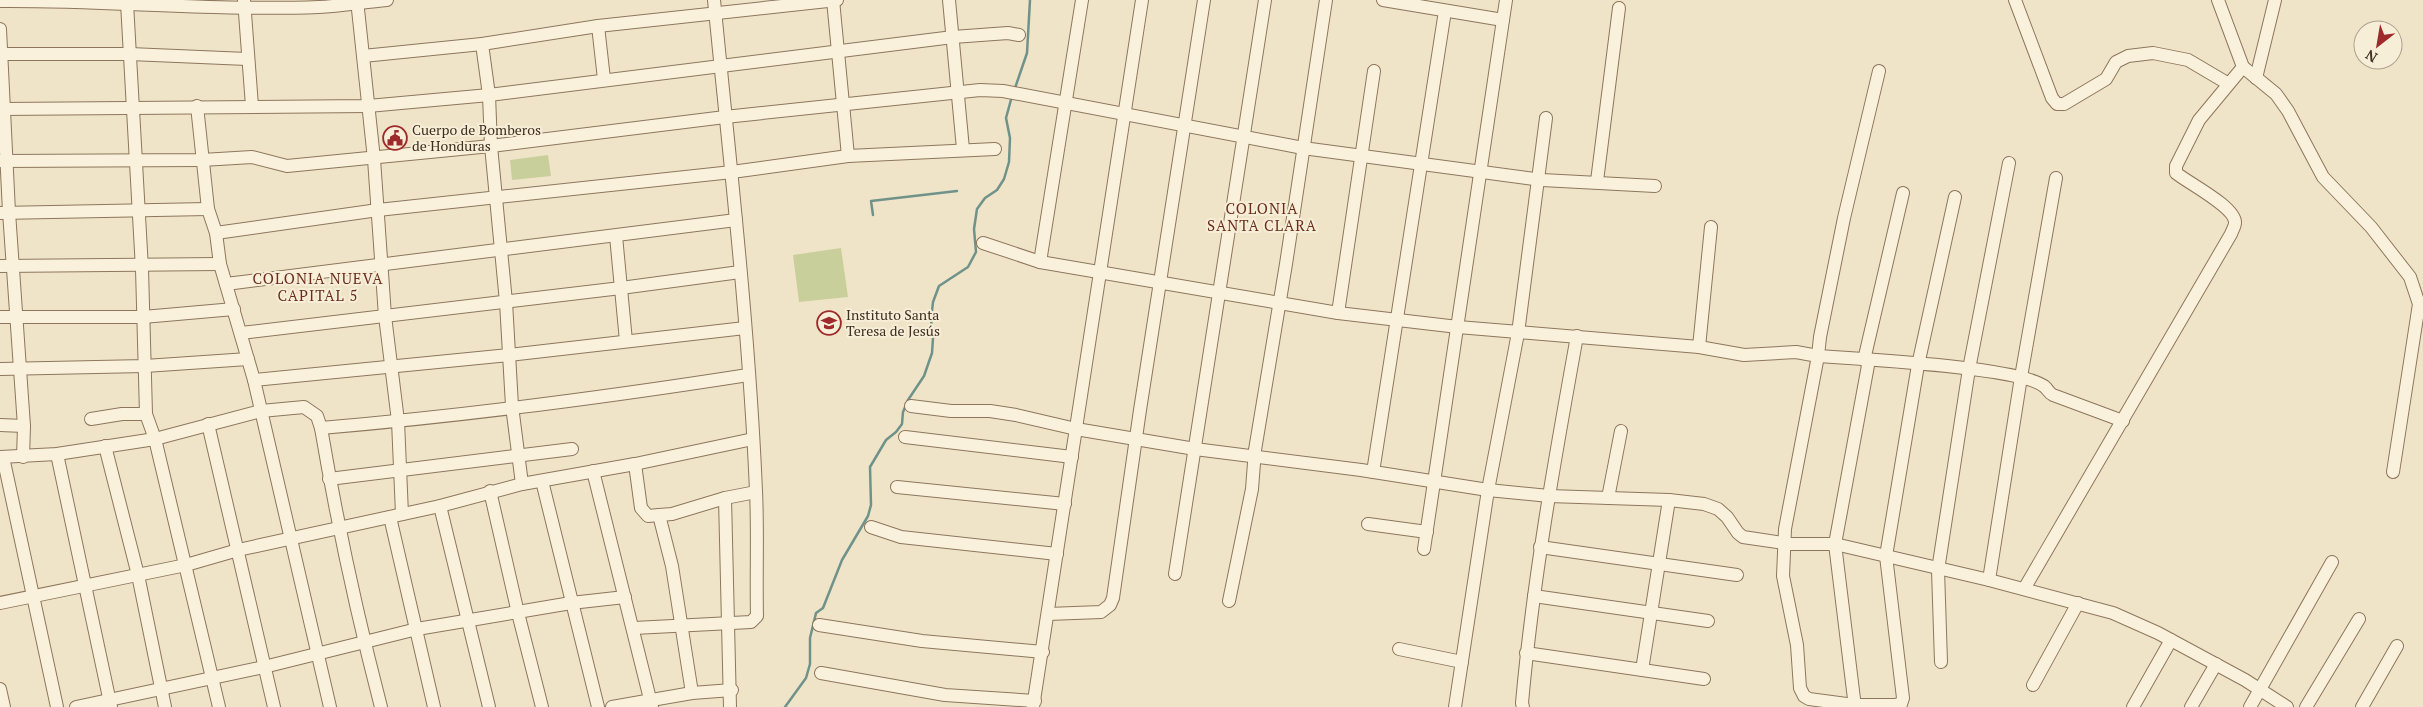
<svg xmlns="http://www.w3.org/2000/svg" width="2423" height="707" font-family="'PT Serif',serif">
<style>
.green{fill:#c9cf9b}
.lines{fill:none;stroke-linecap:round;stroke-linejoin:round}
.stream{stroke:#6f938a;stroke-width:2.5}
.minor-casing{stroke:#8d765c;stroke-width:14}
.minor{stroke:#faf1dc;stroke-width:12}
.labels{text-anchor:middle;stroke-width:4;stroke-linejoin:round;paint-order:stroke}
.poi-label{font-size:14px;fill:#3d2e20;stroke:#f7eed8;text-anchor:start}
.neighbourhood-label{font-size:15px;letter-spacing:1px;fill:#6b2e1e;stroke:#f7eed8}
</style>
<rect width="100%" height="100%" fill="#f0e4c8"/>
<g class="green">
<polygon points="548,155 551,176 512,180 510,160"/>
<polygon points="841,248 848,297 799,302 793,255"/>
</g>
<g class="lines">
<g class="stream">
<polyline points="1015,88 1027,53 1030,0"/>
<polyline points="873,215 871,201 957,191"/>
<polyline points="785,707 806,678 810,664 810,638 816,613 823,608 842,560 868,516 871,505 870,467 886,440 896,432 902,424 903,412 908,400 924,376 932,353 933,338 931,320 933,302 939,286 968,267 976,252 974,229 977,209 985,198 997,190 1004,179 1009,162 1010,138 1006,118 1012,96"/>
</g>
<g class="minor-casing">
<g id="minor">
<polyline points="244,0 252,106"/>
<polyline points="357,0 374,159 385,316 398,421 402,514"/>
<polyline points="833,0 848,156"/>
<polyline points="949,0 963,149"/>
<polyline points="1383,0 1503,20"/>
<polyline points="2015,0 2052,98 2057,104 2064,104 2106,79 2116,62 2128,56 2153,53 2188,60 2227,83"/>
<polyline points="2218,0 2243,67"/>
<path d="M 0,1 C 106,0 212,11 319,7 C 341,6 364,2 387,0"/>
<polyline points="127,3 142,269 146,414 155,439 219,707"/>
<polyline points="598,26 604,79"/>
<polyline points="0,29 9,212 24,426 23,457"/>
<polyline points="482,44 489,95 491,146 506,302 512,406 522,484"/>
<polyline points="0,54 130,54 247,59"/>
<polyline points="363,56 482,44 598,26 837,0"/>
<path d="M 1879,71 L 1844,218 L 1820,337 L 1818,356 C 1856,359 2023,367 2045,387 C 2048,390 2049,393 2053,395 L 2123,421"/>
<polyline points="2256,78 2275,0"/>
<polyline points="197,106 208,209 216,233 220,264 254,380 330,707"/>
<polyline points="0,109 368,106 489,95 953,37 1008,33 1019,35"/>
<polyline points="0,161 202,160 252,157 287,166 491,146 725,117 980,90 1003,91 1303,148 1542,180 1655,186"/>
<polyline points="1597,181 1619,8"/>
<polyline points="0,213 208,209"/>
<polyline points="216,233 378,210 732,172 848,156 995,149"/>
<polyline points="616,236 626,341"/>
<polyline points="983,243 1040,262 1338,313 1458,327 1699,347 1744,355 1796,352 1818,356 1785,529 1783,576 1797,645 1800,688 1804,696 1809,699 1854,705 1895,705 1901,704 1903,698 1886,556 1918,365 1955,197"/>
<polyline points="1040,262 1082,0"/>
<polyline points="0,266 220,264"/>
<polyline points="226,284 736,220"/>
<polyline points="1338,313 1374,71"/>
<polyline points="0,317 143,317 234,309"/>
<polyline points="241,333 621,288 740,272"/>
<polyline points="1699,347 1711,227"/>
<polyline points="1864,360 1903,193"/>
<polyline points="0,369 145,366 248,359"/>
<polyline points="254,380 509,355 745,328"/>
<polyline points="911,406 951,411 990,411 1016,415 1076,429 1195,449 1361,470 1488,490 1549,496 1669,500 1704,504 1718,509 1727,517 1738,533 1743,537 1790,544 1835,544 1989,580 2113,613 2158,633 2245,680 2287,707"/>
<polyline points="91,419 122,414 146,414"/>
<polyline points="208,424 274,707"/>
<polyline points="0,425 24,426"/>
<path d="M 321,428 C 337,522 357,615 381,707"/>
<polyline points="905,437 1072,457"/>
<polyline points="105,446 138,575 165,707"/>
<polyline points="57,454 111,707"/>
<path d="M 0,457 L 57,454 L 155,439 L 261,411 L 304,407 L 317,416 L 321,428 C 464,416 607,397 748,375"/>
<polyline points="3,457 57,707"/>
<polyline points="635,464 641,508 648,516 659,515"/>
<polyline points="593,471 652,707"/>
<polyline points="1373,472 1445,11"/>
<polyline points="329,479 572,449"/>
<polyline points="542,481 598,707"/>
<polyline points="897,487 1065,504"/>
<polyline points="490,491 518,613 542,707"/>
<polyline points="725,498 730,707"/>
<polyline points="1608,498 1621,431"/>
<polyline points="440,506 489,707"/>
<polyline points="390,517 434,707"/>
<polyline points="1368,524 1427,532"/>
<polyline points="871,527 901,537 1057,554"/>
<polyline points="1540,547 1737,575"/>
<polyline points="1424,549 1506,0"/>
<polyline points="1175,574 1265,0"/>
<polyline points="1989,580 2021,377 2056,178"/>
<path d="M 2024,589 L 2231,234 C 2232,231 2235,226 2235,223 C 2236,207 2188,183 2176,173 L 2176,166 L 2199,120 L 2243,67 L 2276,94 L 2288,111 L 2323,177 L 2371,227 L 2410,277 L 2419,304 L 2393,472"/>
<polyline points="1534,596 1708,621"/>
<polyline points="1229,601 1252,489 1255,450 1286,264 1326,0"/>
<polyline points="0,603 186,565 238,550 440,506 522,484 635,464 753,439"/>
<polyline points="1048,614 1101,612 1110,605 1113,598 1140,410 1204,0"/>
<polyline points="819,625 922,641 1043,652"/>
<path d="M 634,628 L 751,622 L 757,616 C 756,574 758,532 756,491 C 749,327 730,163 714,0"/>
<polyline points="1399,649 1462,662"/>
<polyline points="1526,653 1704,679"/>
<polyline points="1941,662 1938,570 1969,369 2009,163"/>
<polyline points="1642,670 1669,500"/>
<polyline points="821,673 945,695 1035,701"/>
<polyline points="2033,685 2078,603"/>
<polyline points="0,689 4,707"/>
<polyline points="692,693 672,566 659,515 672,514 725,498 756,492"/>
<polyline points="76,707 264,667 417,629 571,603 625,597"/>
<polyline points="612,707 692,693 732,690"/>
<polyline points="1033,707 1142,0"/>
<polyline points="1455,707 1488,490 1518,333 1546,118"/>
<path d="M 1523,707 L 1522,703 C 1533,579 1555,458 1577,336"/>
<polyline points="1855,707 1835,544 1869,360"/>
<polyline points="2133,707 2171,640"/>
<polyline points="2191,707 2216,664"/>
<polyline points="2250,707 2332,562"/>
<polyline points="2306,707 2359,619"/>
<polyline points="2362,707 2397,646"/>
</g>
</g>
<use href="#minor" class="minor"/>
</g>
<defs>
<g id="civic-ring" transform="scale(1.25)"><circle r="9.5" fill="#f7eed8" stroke="#9e2a2b" stroke-width="1.5"/><path d="M-.6-6.5H3V-4.5H.6V-3L4-1V1h2V6H-6V1h2V-1L-.6-3ZM-1.2 2.5V6h2.4V2.5Z" fill="#9e2a2b"/></g>
<g id="school-ring" transform="scale(1.25)"><circle r="9.5" fill="#f7eed8" stroke="#9e2a2b" stroke-width="1.5"/><path d="M0-5L7-2L0 1L-7-2ZM-4 1L0 2.5L4 1V4Q0 6-4 4Z" fill="#9e2a2b"/></g>
</defs>
<g fill-rule="evenodd">
<use href="#civic-ring" x="395" y="138"/>
<use href="#school-ring" x="829" y="323"/>
</g>
<g class="labels">
<g class="poi-label">
<text x="412" y="135">Cuerpo de Bomberos<tspan x="412" dy="16">de Honduras</tspan></text>
<text x="846" y="320">Instituto Santa<tspan x="846" dy="16">Teresa de Jesús</tspan></text>
</g>
<g class="neighbourhood-label">
<text x="1262" y="214">COLONIA<tspan x="1262" dy="17">SANTA CLARA</tspan></text>
<text x="318" y="284">COLONIA NUEVA<tspan x="318" dy="17">CAPITAL 5</tspan></text>
</g>
</g>
<g transform="translate(2378 45) rotate(211)"><circle r="24" fill="#f7eed8" stroke="#ada18e"/>
<path d="M0-4L9 19L0 12L-9 19Z" fill="#9e2a2b"/>
<text y="-8" font-size="14" font-weight="bold" text-anchor="middle" fill="#3d2e20">N</text>
</g>
</svg>
